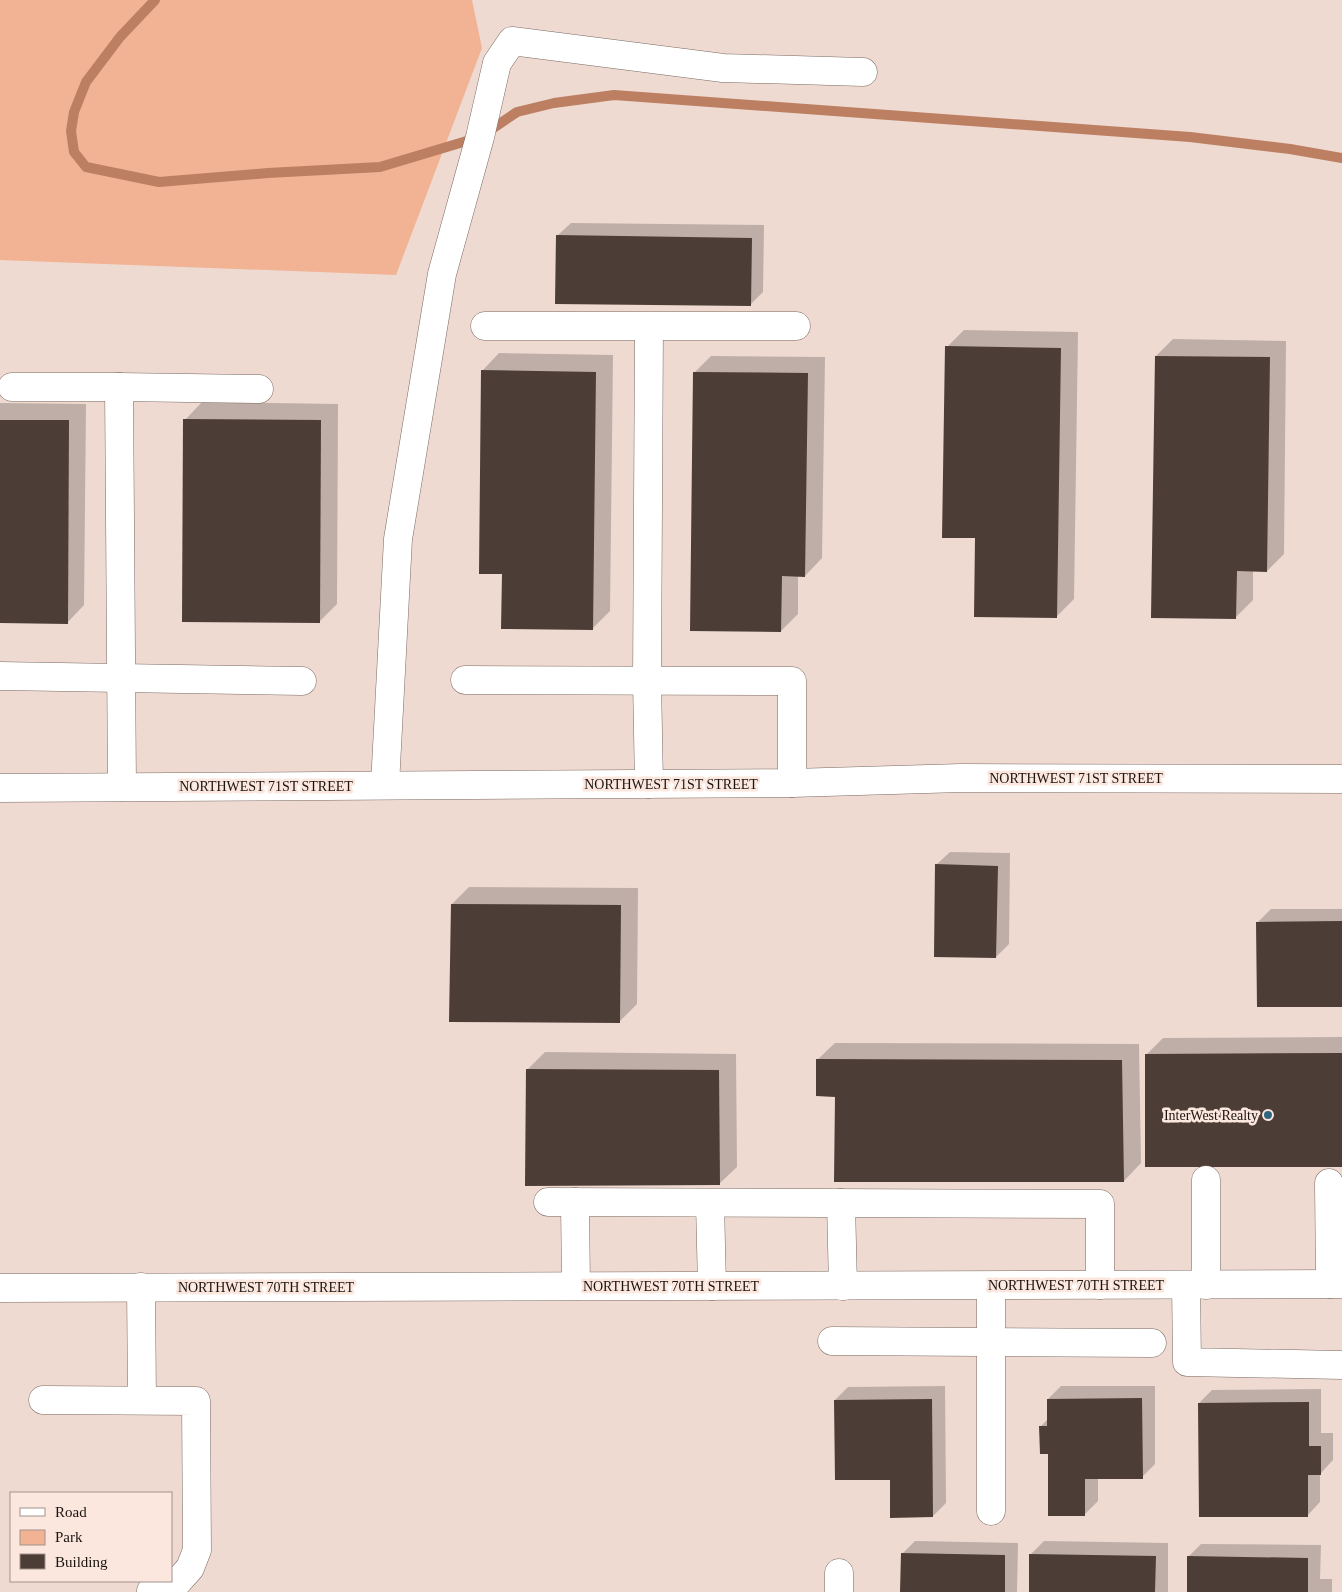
<svg xmlns="http://www.w3.org/2000/svg" width="1342" height="1592" font-family="'Times New Roman',serif">
<style>
.green{fill:#f2b294}
.shadow{fill:#0003}
.lines{fill:none;stroke-linecap:round;stroke-linejoin:round}
.stream{stroke:#bd7f61;stroke-width:10}
.building{fill:#4c3d36}
.minor-casing{stroke:#7b6a62;stroke-width:29}
.minor{stroke:#fff;stroke-width:28}
.poi-dot{fill:#2e6680;stroke:#fbe7de;stroke-width:2}
.labels{text-anchor:middle;stroke-width:5;stroke-linejoin:round;paint-order:stroke}
.street-label{font-size:14px;fill:#1a1310;stroke:#fbe7de}
.poi-label{font-size:14px;fill:#1a1310;stroke:#fbe7de;text-anchor:end}
</style>
<rect width="100%" height="100%" fill="#eedad1"/>
<polygon class="green" points="0,0 472,0 482,48 396,275 0,260"/>
<g class="shadow">
<polygon points="571,223 764,225 763,292 750,305 557,236"/>
<polygon points="964,330 1078,332 1074,599 1056,617 977,537 947,347"/>
<polygon points="1173,339 1286,341 1284,554 1267,571 1253,570 1253,600 1235,618 1156,356"/>
<polygon points="499,353 613,355 610,611 592,629 503,573 482,371"/>
<polygon points="711,356 825,357 822,558 805,576 798,576 798,614 781,631 694,373"/>
<polygon points="202,402 338,404 337,604 319,622 185,420"/>
<polygon points="0,403 86,404 84,605 67,623 0,622"/>
<polygon points="950,852 1010,853 1009,944 996,957 936,865"/>
<polygon points="469,887 638,888 637,1004 619,1022 452,904"/>
<polygon points="1271,909 1342,909 1342,1006 1258,922"/>
<polygon points="1342,1037 1342,1165 1146,1055 1163,1038"/>
<polygon points="835,1043 1139,1044 1141,1163 1124,1181 837,1096 817,1060"/>
<polygon points="545,1052 736,1054 737,1167 719,1184 528,1069"/>
<polygon points="945,1386 946,1503 933,1516 891,1479 835,1400 848,1387"/>
<polygon points="1061,1386 1155,1386 1155,1464 1142,1477 1098,1478 1098,1501 1085,1514 1049,1453 1041,1426 1048,1419 1048,1399"/>
<polygon points="1321,1389 1321,1433 1333,1433 1333,1460 1320,1474 1320,1502 1307,1516 1199,1403 1212,1390"/>
<polygon points="915,1541 1018,1543 1017,1592 901,1592 902,1554"/>
<polygon points="1044,1541 1168,1543 1168,1592 1030,1592 1031,1554"/>
<polygon points="1201,1544 1321,1545 1320,1579 1332,1579 1332,1592 1188,1592 1188,1557"/>
</g>
<g class="lines">
<polyline class="stream" points="155,0 120,37 86,82 74,112 71,131 74,152 86,167 159,182 268,173 380,167 480,137 517,112 554,103 614,95 1190,137 1290,149 1342,158"/>
</g>
<g class="building">
<polygon points="556,235 752,238 751,306 555,304"/>
<polygon points="945,346 1061,348 1057,618 974,617 975,538 942,538"/>
<polygon points="1155,356 1270,357 1267,572 1237,571 1236,619 1151,618"/>
<polygon points="481,370 596,372 593,630 501,629 502,574 479,574"/>
<polygon points="693,372 808,373 805,577 782,576 781,632 690,631"/>
<polygon points="183,419 321,420 320,623 182,622"/>
<polygon points="0,420 69,420 68,624 0,623"/>
<polygon points="935,864 998,866 996,958 934,957"/>
<polygon points="451,904 621,905 620,1023 449,1022"/>
<polygon points="1342,921 1342,1007 1257,1007 1256,922"/>
<polygon points="1342,1053 1342,1167 1145,1167 1145,1054"/>
<polygon points="816,1059 1122,1060 1124,1182 834,1182 835,1097 816,1096"/>
<polygon points="526,1069 719,1070 720,1185 525,1186"/>
<polygon points="1142,1398 1143,1479 1085,1479 1085,1516 1048,1516 1048,1454 1040,1454 1039,1426 1047,1426 1047,1399"/>
<polygon points="932,1399 933,1517 890,1518 890,1480 835,1480 834,1400"/>
<polygon points="1309,1402 1309,1446 1321,1446 1321,1475 1308,1475 1308,1517 1199,1517 1198,1403"/>
<polygon points="901,1553 1005,1555 1005,1592 900,1592"/>
<polygon points="1029,1554 1156,1556 1155,1592 1029,1592"/>
<polygon points="1187,1556 1308,1558 1308,1592 1187,1592"/>
</g>
<g class="lines">
<g class="minor-casing">
<g id="minor">
<polyline points="485,326 796,326"/>
<polyline points="649,327 647,681 649,784"/>
<polyline points="12,387 119,387 122,787"/>
<polyline points="119,387 259,389"/>
<polyline points="0,676 302,681"/>
<polyline points="465,680 792,681 792,783"/>
<polyline points="385,785 398,539 442,274 480,137 497,63 512,41 723,68 863,72"/>
<polyline points="0,788 792,783 961,778 1342,779"/>
<polyline points="1206,1180 1206,1285"/>
<polyline points="1329,1183 1330,1284"/>
<polyline points="548,1202 1100,1204 1100,1285"/>
<polyline points="575,1202 576,1286"/>
<polyline points="710,1203 712,1286"/>
<polyline points="841,1203 843,1286"/>
<polyline points="1186,1285 1187,1362 1342,1365"/>
<polyline points="991,1286 991,1511"/>
<polyline points="141,1287 142,1400"/>
<polyline points="0,1288 1342,1284"/>
<polyline points="832,1341 1152,1343"/>
<polyline points="43,1400 196,1401 197,1550 190,1568 173,1587 151,1591"/>
<polyline points="839,1573 839,1592"/>
</g>
</g>
<use href="#minor" class="minor"/>
</g>
<circle class="poi-dot" cx="1268" cy="1115" r="5"/>
<g class="labels">
<g class="street-label">
<text x="1076" y="783">NORTHWEST 71ST STREET</text>
<text x="671" y="789">NORTHWEST 71ST STREET</text>
<text x="266" y="791">NORTHWEST 71ST STREET</text>
<text x="1076" y="1290">NORTHWEST 70TH STREET</text>
<text x="671" y="1291">NORTHWEST 70TH STREET</text>
<text x="266" y="1292">NORTHWEST 70TH STREET</text>
</g>
<g class="poi-label">
<text x="1258" y="1120">InterWest Realty</text>
</g>
</g>
<rect x="10" y="1492" width="162" height="90" fill="#fbe7de" stroke="#a1928c"/>
<rect x="20" y="1508" width="25" height="8" fill="#ffffff" stroke="#a1928c"/>
<text x="55" y="1517" font-size="15" fill="#1a1310">Road</text>
<rect x="20" y="1530" width="25" height="15" fill="#f2b294" stroke="#a1928c"/>
<text x="55" y="1542" font-size="15" fill="#1a1310">Park</text>
<rect x="20" y="1554" width="25" height="15" fill="#4c3d36" stroke="#a1928c"/>
<text x="55" y="1567" font-size="15" fill="#1a1310">Building</text>
</svg>
